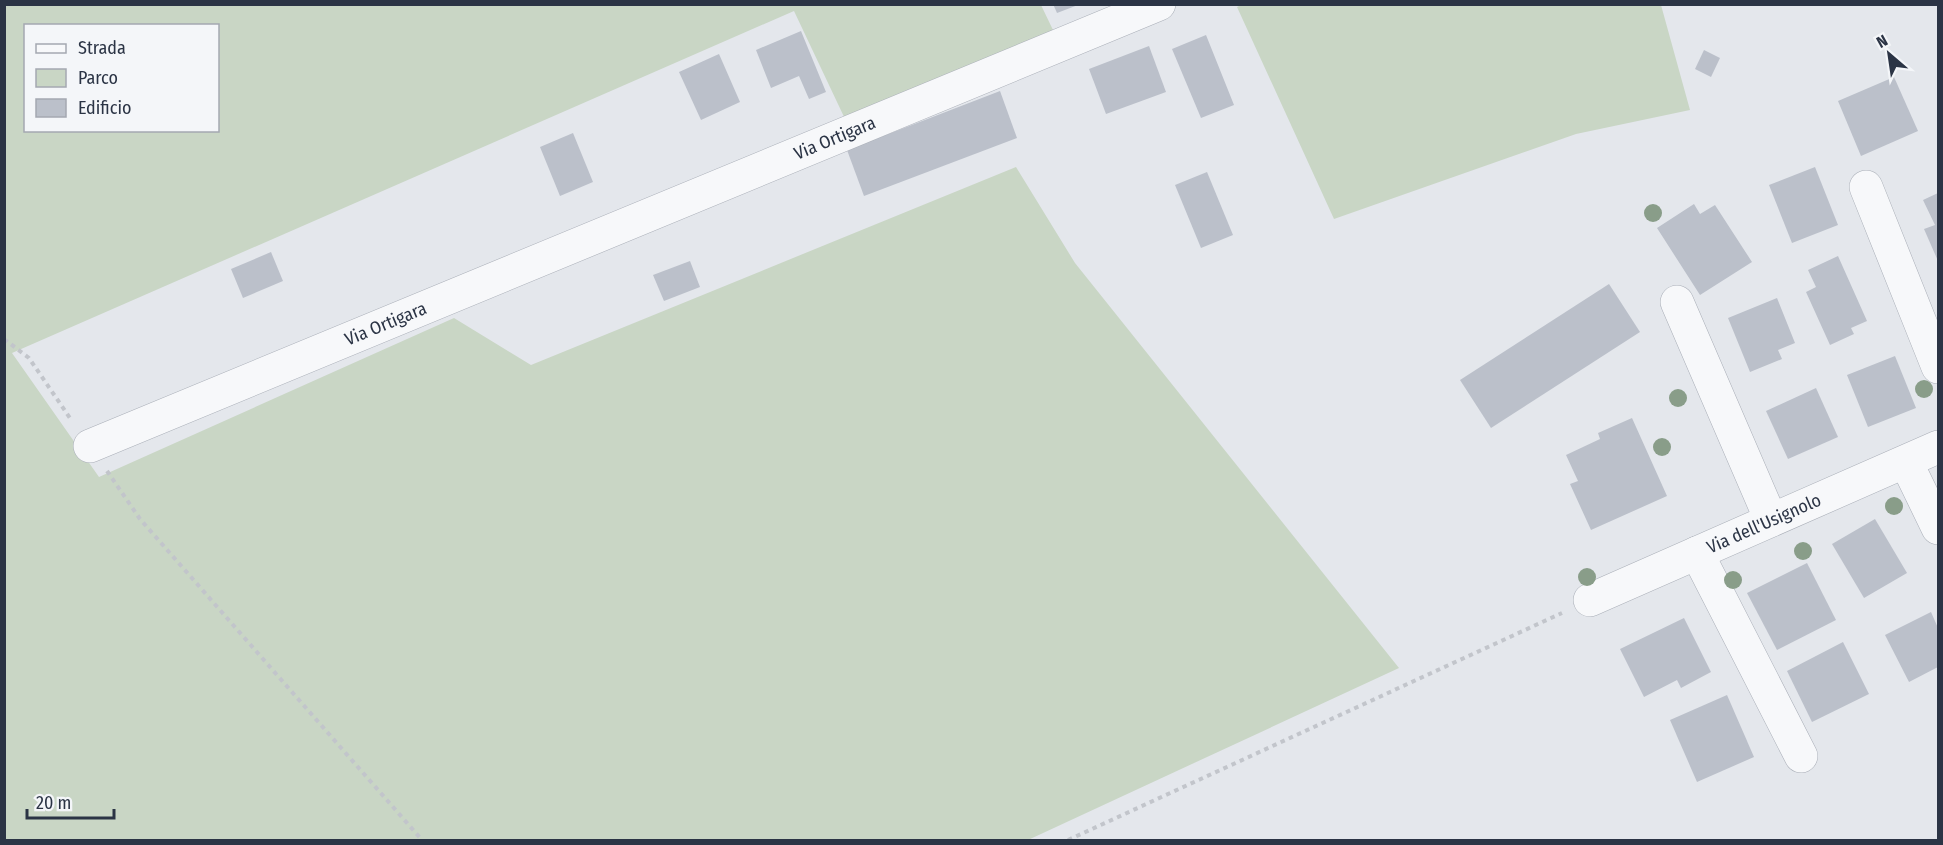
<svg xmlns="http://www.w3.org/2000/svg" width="1943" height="845" font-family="'Fira Sans Condensed',sans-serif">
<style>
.green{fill:#c9d6c5;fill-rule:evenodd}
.building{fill:#bbc0ca}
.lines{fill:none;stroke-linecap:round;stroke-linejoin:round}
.minor-casing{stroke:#a9aeb7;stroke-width:34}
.path{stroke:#c2c5cb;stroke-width:4;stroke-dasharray:4.5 4.5;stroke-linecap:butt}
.minor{stroke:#f7f8fa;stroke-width:33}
.tree{fill:#899d89}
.labels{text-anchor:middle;stroke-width:5;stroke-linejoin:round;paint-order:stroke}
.street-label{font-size:18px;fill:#2b3445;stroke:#f4f6f9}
</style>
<rect width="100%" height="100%" fill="#e4e7ec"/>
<g class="green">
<polygon points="1243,4 1661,5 1690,110 1576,134 1334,219 1237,7"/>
<path d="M 5,5 L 1041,5 L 1053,30 L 846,121 L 794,11 L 12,353 L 99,477 L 454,318 L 531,365 L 1016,167 L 1075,263 L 1399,668 L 1028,840 L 5,840 ZM 26,26 L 218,26 L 218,130 L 26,130 Z"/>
</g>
<g class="building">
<polygon points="1053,4 1078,4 1078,5 1057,13"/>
<polygon points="801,31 826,92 809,99 799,76 771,88 756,50"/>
<polygon points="1206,35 1234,105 1201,118 1172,49"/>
<polygon points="1149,46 1166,92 1106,114 1089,69"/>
<polygon points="1704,50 1720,58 1711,77 1695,69"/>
<polygon points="719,54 740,102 701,120 679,72"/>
<polygon points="1894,77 1918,131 1861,156 1838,101"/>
<polygon points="1000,91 1017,138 864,196 847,150"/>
<polygon points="573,133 593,182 560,196 540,147"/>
<polygon points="1815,167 1838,225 1792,243 1769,185"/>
<polygon points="1207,172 1233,235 1201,248 1175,185"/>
<polygon points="1938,193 1938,261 1924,229 1935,225 1923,200"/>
<polygon points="1694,204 1700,214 1715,205 1752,262 1700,295 1657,228"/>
<polygon points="271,252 283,281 243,298 231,269"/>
<polygon points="1838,256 1867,321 1851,328 1854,334 1830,345 1806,292 1816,287 1808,270"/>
<polygon points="690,261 700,287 664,301 653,275"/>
<polygon points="1609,284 1640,332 1491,428 1460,380"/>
<polygon points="1777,298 1795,343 1778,350 1782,359 1750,372 1728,318"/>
<polygon points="1895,356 1916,408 1868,427 1847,375"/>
<polygon points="1816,388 1838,437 1788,459 1766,411"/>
<polygon points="1632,418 1667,496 1591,530 1570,484 1578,481 1566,455 1600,439 1598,433"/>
<polygon points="1875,519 1907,573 1864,598 1832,544"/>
<polygon points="1807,563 1836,620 1777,650 1747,593"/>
<polygon points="1931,612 1938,628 1938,667 1909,682 1885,635"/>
<polygon points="1684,618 1711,672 1681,688 1677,680 1644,697 1620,649"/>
<polygon points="1843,642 1869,694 1812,722 1787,671"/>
<polygon points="1727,695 1754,757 1697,782 1670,720"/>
</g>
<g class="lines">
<g class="minor-casing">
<g id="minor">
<polyline points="1866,187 1938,367"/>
<polyline points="1677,302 1771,520"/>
<path id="s1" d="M 90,446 L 1159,4"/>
<polyline points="1906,462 1938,528"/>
<polyline points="1697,553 1801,756"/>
<path id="s2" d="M 1590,600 L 1938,447"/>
</g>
</g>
<g class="path">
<polyline points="4,339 29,358 72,421"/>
<polyline points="107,471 140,519 422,840"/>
<polyline points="1068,840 1562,613"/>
</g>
<use href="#minor" class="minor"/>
</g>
<g class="tree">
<circle cx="1653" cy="213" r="9"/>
<circle cx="1924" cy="389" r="9"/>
<circle cx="1678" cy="398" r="9"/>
<circle cx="1662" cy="447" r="9"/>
<circle cx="1894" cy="506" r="9"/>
<circle cx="1803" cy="551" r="9"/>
<circle cx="1587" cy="577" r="9"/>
<circle cx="1733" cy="580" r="9"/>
</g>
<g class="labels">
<g class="street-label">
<text dy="6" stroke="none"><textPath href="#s1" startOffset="806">Via Ortigara</textPath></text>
<text dy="6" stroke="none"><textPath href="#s1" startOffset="320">Via Ortigara</textPath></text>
<text dy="6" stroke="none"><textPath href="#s2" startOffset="190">Via dell'Usignolo</textPath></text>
</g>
</g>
<rect width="1943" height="845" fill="none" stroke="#2b3445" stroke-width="12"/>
<rect x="24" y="24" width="195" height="108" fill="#f4f6f9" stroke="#a4a8b1" stroke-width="1.5"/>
<rect x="36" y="44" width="30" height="9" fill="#f7f8fa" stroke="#a4a8b1" stroke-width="1.5"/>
<text x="78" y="54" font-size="18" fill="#2b3445">Strada</text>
<rect x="36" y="69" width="30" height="18" fill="#c9d6c5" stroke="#a4a8b1" stroke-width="1.5"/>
<text x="78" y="84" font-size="18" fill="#2b3445">Parco</text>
<rect x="36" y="99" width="30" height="18" fill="#bbc0ca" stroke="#a4a8b1" stroke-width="1.5"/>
<text x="78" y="114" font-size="18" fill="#2b3445">Edificio</text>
<g transform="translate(1889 54) rotate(331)" stroke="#f4f6f9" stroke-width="4.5" paint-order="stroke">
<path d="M0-4.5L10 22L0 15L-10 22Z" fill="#2b3445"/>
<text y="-9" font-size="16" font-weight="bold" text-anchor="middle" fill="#2b3445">N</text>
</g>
<path d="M27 809v9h87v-9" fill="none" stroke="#2b3445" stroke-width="3"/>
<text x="36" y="809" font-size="18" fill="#2b3445" stroke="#f4f6f9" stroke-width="4.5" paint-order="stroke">20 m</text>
</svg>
